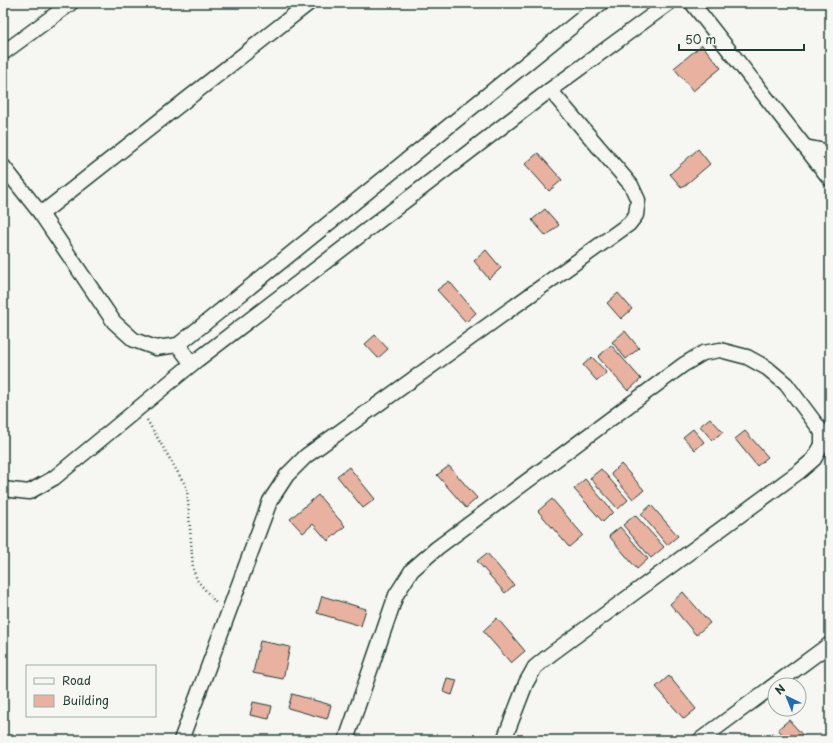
<svg xmlns="http://www.w3.org/2000/svg" width="833" height="743" font-family="'Playpen Sans',sans-serif">
<style>
.building{fill:#e9b2a0;stroke:#1f3d34}
.lines{fill:none;stroke-linecap:round;stroke-linejoin:round}
.street-casing{stroke:#1f3d34;stroke-width:17}
.path{stroke:#1f3d34;stroke-width:2.5;stroke-dasharray:1 3;stroke-linecap:butt}
.street{stroke:#f6f6f2;stroke-width:14}
</style>
<rect width="100%" height="100%" fill="#f6f6f2"/>
<filter id="ink" filterUnits="userSpaceOnUse"><feTurbulence type="fractalNoise" baseFrequency=".025" numOctaves="2"/><feDisplacementMap in="SourceGraphic" scale="8" xChannelSelector="R" yChannelSelector="G"/><feConvolveMatrix kernelMatrix="1 2 1 2 8 2 1 2 1" color-interpolation-filters="sRGB"/></filter>
<g filter="url(#ink)">
<g class="building">
<polygon points="702,45 721,68 693,91 674,68"/>
<polygon points="698,149 710,164 682,188 670,174"/>
<polygon points="538,153 562,180 549,191 525,164"/>
<polygon points="545,209 559,225 546,236 532,220"/>
<polygon points="486,250 501,268 489,279 474,261"/>
<polygon points="449,281 476,313 466,322 437,290"/>
<polygon points="618,293 632,309 621,319 607,303"/>
<polygon points="625,331 639,348 626,359 612,342"/>
<polygon points="375,335 388,349 378,358 365,344"/>
<polygon points="611,345 641,379 628,391 598,357"/>
<polygon points="592,357 607,373 597,381 583,365"/>
<polygon points="710,418 723,432 712,440 700,426"/>
<polygon points="693,429 704,442 695,450 683,437"/>
<polygon points="745,431 768,457 757,466 735,439"/>
<polygon points="621,464 644,490 633,499 611,474"/>
<polygon points="449,466 477,498 466,508 437,475"/>
<polygon points="349,467 375,499 363,508 337,476"/>
<polygon points="601,469 628,500 618,509 590,478"/>
<polygon points="585,479 613,512 603,522 574,489"/>
<polygon points="318,495 345,526 328,541 313,524 303,533 290,519"/>
<polygon points="552,499 583,535 569,547 538,511"/>
<polygon points="651,505 678,536 667,545 641,514"/>
<polygon points="635,515 664,547 651,558 623,525"/>
<polygon points="620,527 648,559 637,569 609,536"/>
<polygon points="487,553 514,585 505,593 477,561"/>
<polygon points="683,592 710,623 696,635 670,604"/>
<polygon points="322,596 366,609 361,626 317,613"/>
<polygon points="497,618 525,651 511,663 483,631"/>
<polygon points="260,641 290,647 283,679 253,673"/>
<polygon points="669,676 696,709 684,719 656,687"/>
<polygon points="447,678 457,680 452,695 443,692"/>
<polygon points="292,694 331,705 327,719 288,708"/>
<polygon points="253,702 272,706 269,719 250,715"/>
<polygon points="789,720 807,740 787,740 778,729"/>
<polygon points="773,733 779,740 764,740"/>
</g>
<g class="lines">
<g class="street-casing">
<g id="street">
<polyline points="692,3 830,179"/>
<polyline points="3,53 71,3"/>
<polyline points="805,147 830,152"/>
<polyline points="3,166 41,214 114,322 134,340 156,348 178,345 192,364"/>
<polyline points="41,214 309,3"/>
<polyline points="178,345 601,3"/>
<polyline points="3,489 29,492 54,478 192,364 550,90 669,3"/>
<polyline points="181,740 270,501 287,475 306,456 629,224 636,215 638,200 631,185 550,90"/>
<polyline points="346,740 396,595 412,570 437,548 683,365 703,353 720,350 747,357 767,368 786,384 822,432 822,445 814,459 800,471 551,654 535,667 526,683 504,740"/>
<polyline points="700,740 830,644"/>
</g>
</g>
<polyline class="path" points="147,420 187,488 193,568 197,580 216,603"/>
<use href="#street" class="street"/>
</g>
</g>
<rect width="833" height="743" fill="none" stroke="#f6f6f2" stroke-width="16"/>
<rect x="8" y="8" width="817" height="727" fill="none" stroke="#1f3d34" stroke-width="1.5" filter="url(#ink)"/>
<rect x="26" y="665" width="130" height="52" fill="#f6f6f2" stroke="#a0aca6"/>
<rect x="34" y="678" width="20" height="6" fill="#f6f6f2" stroke="#a0aca6"/>
<text x="62" y="685" font-size="12" fill="#1f3d34">Road</text>
<rect x="34" y="695" width="20" height="12" fill="#e9b2a0" stroke="#a0aca6"/>
<text x="62" y="705" font-size="12" fill="#1f3d34">Building</text>
<g transform="translate(787 697) rotate(317)"><circle r="19" fill="#f6f6f2" stroke="#a0aca6"/>
<path d="M0-3L7 15L0 10L-7 15Z" fill="#1f6fb2"/>
<text y="-6" font-size="11" font-weight="bold" text-anchor="middle" fill="#1f3d34">N</text>
</g>
<path d="M679 44v6h125v-6" fill="none" stroke="#1f3d34" stroke-width="2"/>
<text x="685" y="44" font-size="12" fill="#1f3d34" stroke="#f6f6f2" stroke-width="3" paint-order="stroke">50 m</text>
</svg>
